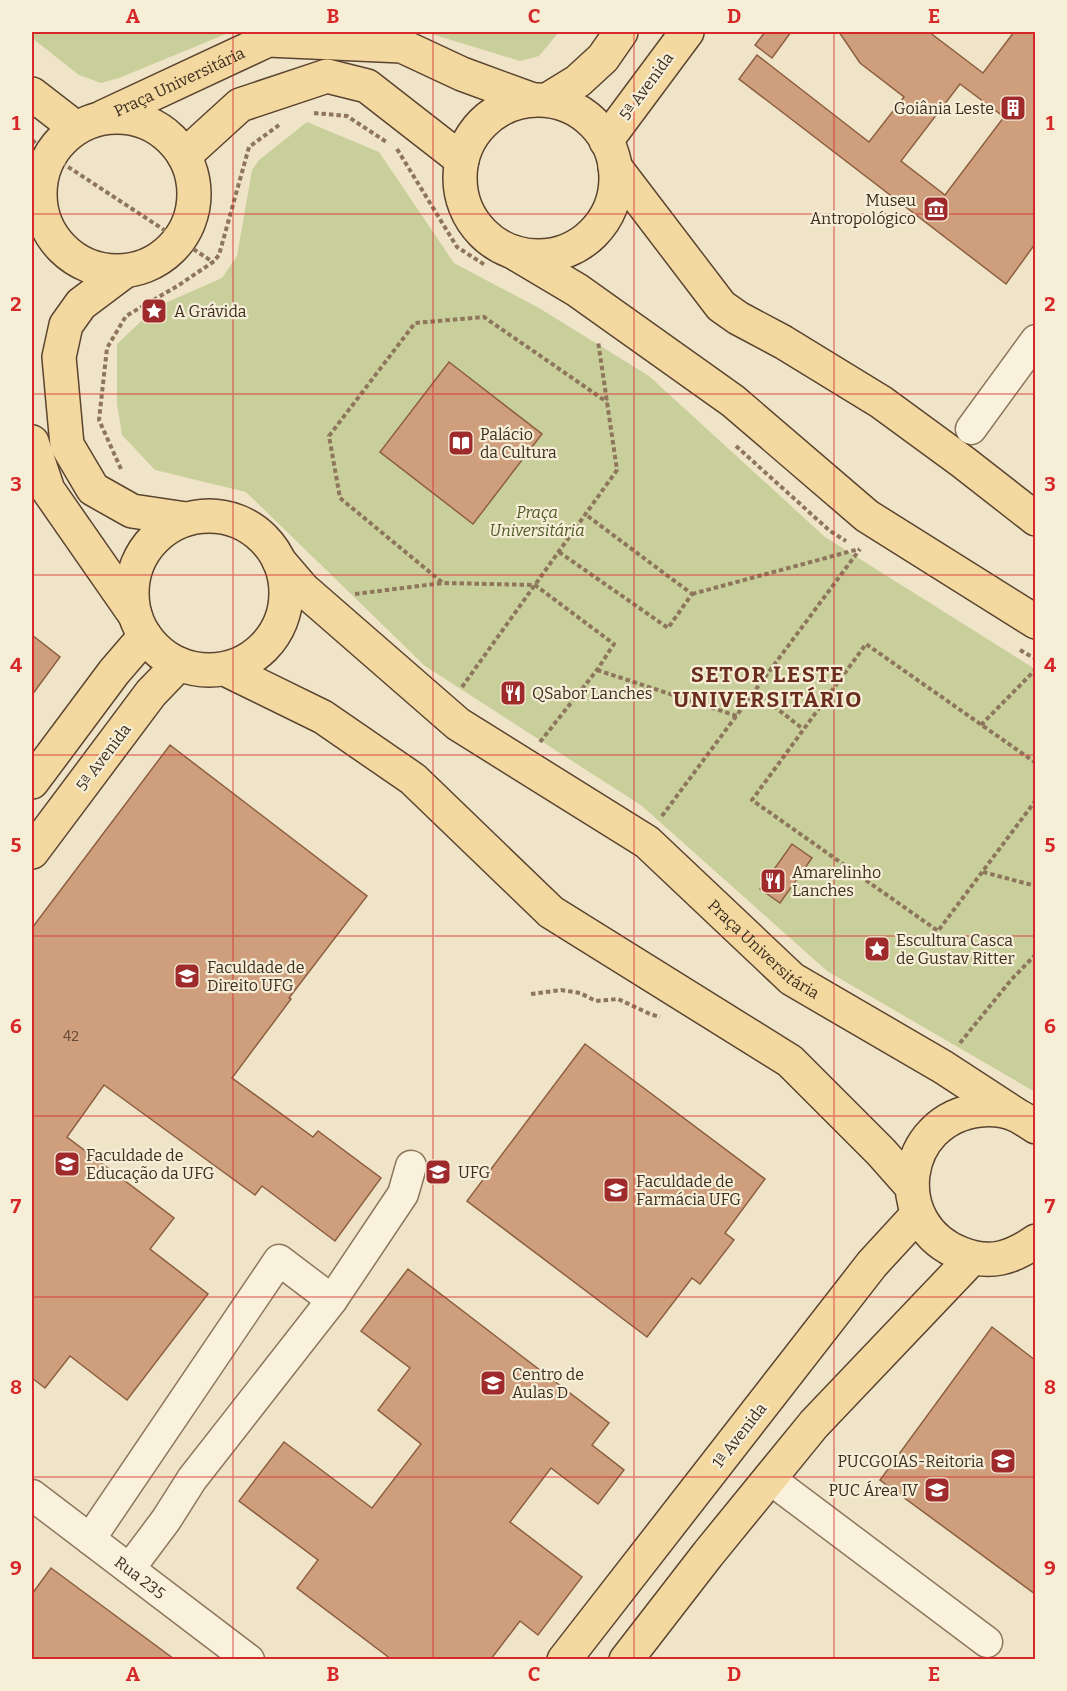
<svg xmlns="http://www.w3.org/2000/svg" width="1067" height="1691" font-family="Bitter,serif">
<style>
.green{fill:#c9cf9b}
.building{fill:#cf9f7d;stroke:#8d5f41;stroke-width:1.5;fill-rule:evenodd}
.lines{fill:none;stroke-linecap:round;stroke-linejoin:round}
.minor-casing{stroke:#8d765c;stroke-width:33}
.major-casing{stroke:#5b4430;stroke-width:36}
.path{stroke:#8d765c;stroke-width:4;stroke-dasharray:4.5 3;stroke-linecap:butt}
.minor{stroke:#faf1dc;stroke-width:30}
.major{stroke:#f3d9a0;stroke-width:33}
.grid{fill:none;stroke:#d62828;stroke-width:1.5;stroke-opacity:0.55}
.labels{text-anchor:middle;stroke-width:4.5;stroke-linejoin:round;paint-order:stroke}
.number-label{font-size:14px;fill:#624a37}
.street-label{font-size:16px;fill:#3d2e20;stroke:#f7eed8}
.poi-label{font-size:16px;fill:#3d2e20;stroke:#f7eed8;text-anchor:start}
.park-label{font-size:16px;font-style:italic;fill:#4d5a26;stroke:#f7eed8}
.district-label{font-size:22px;font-weight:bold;letter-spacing:1.5px;fill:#6b2e1e;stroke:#f7eed8}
.neatline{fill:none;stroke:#d62828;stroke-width:2}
.grid-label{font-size:20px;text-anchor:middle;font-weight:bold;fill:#d62828}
</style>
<rect width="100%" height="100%" fill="#f0e4c8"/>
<g class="green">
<polygon points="32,32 231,32 119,78 101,83 79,75 32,38"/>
<polygon points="425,32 559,32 539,56 520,61"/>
<polygon points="307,122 379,152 454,263 539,308 649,376 825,537 1035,669 1035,1092 827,971 642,806 425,666 246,492 155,470 122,435 117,404 117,344 156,307 222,278 237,256 252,170 259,160"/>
</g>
<g class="building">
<polygon points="765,32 791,32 772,58 755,45"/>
<path d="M 839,32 L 929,32 L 983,73 L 1014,32 L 1035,32 L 1035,244 L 1006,284 L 739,79 L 757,55 L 869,142 L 904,97 L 860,63 ZM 960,84 L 1004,117 L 945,195 L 901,161 Z"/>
<polygon points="449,362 542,434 473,524 380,452"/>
<polygon points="32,635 60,657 32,695"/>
<polygon points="170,745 367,896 289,998 291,999 232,1078 313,1137 318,1131 381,1178 335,1241 262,1186 255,1195 104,1085 67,1137 174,1218 150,1249 208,1294 127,1400 70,1356 45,1388 32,1378 32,928"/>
<polygon points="792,844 812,858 780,903 760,889"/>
<polygon points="585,1044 765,1179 725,1233 734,1240 700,1284 692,1278 647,1337 467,1201"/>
<polygon points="408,1269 609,1423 592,1445 624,1470 598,1504 551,1468 510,1522 582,1577 538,1635 520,1621 491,1659 391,1659 297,1588 318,1560 239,1501 284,1442 372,1508 421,1444 378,1410 410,1368 361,1331"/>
<polygon points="992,1327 1035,1360 1035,1594 880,1480"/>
<polygon points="51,1568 174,1659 32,1659 32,1594"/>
</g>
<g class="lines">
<g class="minor-casing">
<g id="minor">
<polyline points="971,429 1036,340"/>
<polyline points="770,1479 987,1642"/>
<path id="s1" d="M 32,1495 L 249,1660"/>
<polyline points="90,1539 279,1260 332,1300"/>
<polyline points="130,1568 166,1520 192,1479 332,1300 403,1194 411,1166"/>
</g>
</g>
<g class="major-casing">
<g id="major">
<polyline points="32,94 76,128"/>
<polyline points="547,100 578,81 603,58 621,32"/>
<circle cx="538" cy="178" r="78"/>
<path id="s2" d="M 103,117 L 268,40 L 402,46 L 462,74 L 533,100"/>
<circle cx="117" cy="194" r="77"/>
<polyline points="606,141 687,32"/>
<polyline points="184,156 240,105 327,76 367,86 462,160"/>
<polyline points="615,167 721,306 738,318 783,342 881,402 963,462 1036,519"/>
<polyline points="513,252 577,290 733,401 867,516 1036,622"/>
<polyline points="125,271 81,304 66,325 59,357 67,445 93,489 132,511 186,519"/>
<polyline points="32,442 48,490 135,615"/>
<circle cx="209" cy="593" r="77"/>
<path id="s3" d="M 279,561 L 303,589 L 458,724 L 647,842 L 792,979 L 943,1067 L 1015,1114"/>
<polyline points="225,669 323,717 413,779 551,912 790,1061 881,1152 912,1187"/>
<polyline points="32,782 114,672 145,636"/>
<polyline points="32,852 151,693 179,664"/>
<path d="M 1036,1127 C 1029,1123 1023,1118 1016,1115 C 1005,1110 991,1109 980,1110 C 900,1119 887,1226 962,1254 C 990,1265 1012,1258 1036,1241"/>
<polyline points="564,1660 872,1264 918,1214"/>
<polyline points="626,1660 708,1554 814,1424 972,1258"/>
</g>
</g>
<g class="path">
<polyline points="314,113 347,116 388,143"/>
<polyline points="32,140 50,155 213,262"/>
<polyline points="397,149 457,247 485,265"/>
<polyline points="736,446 830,531 846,541"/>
<polyline points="121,469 99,420 107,348 126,316 179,285 213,262 219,255 249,147 279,125"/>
<polyline points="211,506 245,509 271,533"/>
<polyline points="559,552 668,628 692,594 585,514"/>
<polyline points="355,594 443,583"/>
<polyline points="692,594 859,549"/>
<polyline points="1020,650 1036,659"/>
<polyline points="597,670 737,716"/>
<polyline points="462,687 617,470 598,341"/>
<polyline points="756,692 803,729"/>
<polyline points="981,725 1036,669"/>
<polyline points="540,742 597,670 614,644 535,585 443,583 340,498 329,436 415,323 484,317 607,402"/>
<polyline points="1036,763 866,644 752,800 938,931 1036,800"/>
<polyline points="662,816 860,549"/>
<polyline points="983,872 1036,886"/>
<polyline points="531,994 561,990 580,993 596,1001 618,999 650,1014 660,1017"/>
<polyline points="960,1043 1011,980 1036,954"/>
</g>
<use href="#minor" class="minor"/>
<use href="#major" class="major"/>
</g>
<path class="grid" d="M 233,32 L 233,1660M 433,32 L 433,1660M 634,32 L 634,1660M 834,32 L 834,1660M 32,214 L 1036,214M 32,394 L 1036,394M 32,575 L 1036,575M 32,755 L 1036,755M 32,936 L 1036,936M 32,1116 L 1036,1116M 32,1297 L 1036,1297M 32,1477 L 1036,1477"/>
<defs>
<g id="building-square" transform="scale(1.35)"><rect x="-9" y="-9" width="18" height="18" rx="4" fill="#9e2a2b" stroke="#f7eed8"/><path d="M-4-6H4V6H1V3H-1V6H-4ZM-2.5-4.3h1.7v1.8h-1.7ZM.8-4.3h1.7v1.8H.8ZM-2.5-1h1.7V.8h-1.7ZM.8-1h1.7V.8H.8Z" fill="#fff"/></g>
<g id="museum-square" transform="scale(1.35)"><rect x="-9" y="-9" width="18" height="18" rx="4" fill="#9e2a2b" stroke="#f7eed8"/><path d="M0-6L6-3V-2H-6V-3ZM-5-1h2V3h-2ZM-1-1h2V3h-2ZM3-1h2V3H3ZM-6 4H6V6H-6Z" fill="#fff"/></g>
<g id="sight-square" transform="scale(1.35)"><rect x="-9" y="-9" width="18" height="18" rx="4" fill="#9e2a2b" stroke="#f7eed8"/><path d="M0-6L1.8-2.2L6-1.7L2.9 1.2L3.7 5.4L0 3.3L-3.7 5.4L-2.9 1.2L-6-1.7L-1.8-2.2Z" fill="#fff"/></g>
<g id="library-square" transform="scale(1.35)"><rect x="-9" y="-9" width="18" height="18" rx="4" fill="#9e2a2b" stroke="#f7eed8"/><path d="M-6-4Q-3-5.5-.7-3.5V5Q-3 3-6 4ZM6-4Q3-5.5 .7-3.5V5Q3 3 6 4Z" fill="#fff"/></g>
<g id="restaurant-square" transform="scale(1.35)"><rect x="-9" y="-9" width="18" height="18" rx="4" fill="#9e2a2b" stroke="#f7eed8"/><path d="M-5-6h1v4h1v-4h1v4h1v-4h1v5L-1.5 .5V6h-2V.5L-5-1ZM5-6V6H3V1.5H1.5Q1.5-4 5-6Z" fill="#fff"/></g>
<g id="university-square" transform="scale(1.35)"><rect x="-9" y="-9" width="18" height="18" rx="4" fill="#9e2a2b" stroke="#f7eed8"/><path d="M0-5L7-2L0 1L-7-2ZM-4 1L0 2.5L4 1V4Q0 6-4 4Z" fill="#fff"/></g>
</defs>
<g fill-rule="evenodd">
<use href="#building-square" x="1013" y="108"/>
<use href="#museum-square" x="936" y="209"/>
<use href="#sight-square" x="154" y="311"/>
<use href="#library-square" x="461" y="443"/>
<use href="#restaurant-square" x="513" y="693"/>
<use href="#restaurant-square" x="773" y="881"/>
<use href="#sight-square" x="877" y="949"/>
<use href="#university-square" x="187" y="976"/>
<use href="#university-square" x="67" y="1164"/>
<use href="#university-square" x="438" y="1172"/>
<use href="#university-square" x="616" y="1190"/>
<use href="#university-square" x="493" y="1383"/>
<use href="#university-square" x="1003" y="1461"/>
<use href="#university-square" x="937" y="1490"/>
</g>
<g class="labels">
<g class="number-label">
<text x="71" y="1041">42</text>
</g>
<g class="street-label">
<text dy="6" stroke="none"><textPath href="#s2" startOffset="84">Praça Universitária</textPath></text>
<text transform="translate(646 86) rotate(-54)" y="6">5ª Avenida</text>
<text transform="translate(103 757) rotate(-53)" y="6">5ª Avenida</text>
<text dy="6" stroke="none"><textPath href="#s3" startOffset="624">Praça Universitária</textPath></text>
<text transform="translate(739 1435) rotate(-52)" y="6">1ª Avenida</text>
<text dy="6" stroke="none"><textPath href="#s1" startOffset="136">Rua 235</textPath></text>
</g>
<g class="poi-label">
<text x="994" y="114" text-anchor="end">Goiânia Leste</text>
<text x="916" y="206" text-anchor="end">Museu<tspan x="916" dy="18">Antropológico</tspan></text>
<text x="174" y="317">A Grávida</text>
<text x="480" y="440">Palácio<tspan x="480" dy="18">da Cultura</tspan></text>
<text x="532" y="699">QSabor Lanches</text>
<text x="792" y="878">Amarelinho<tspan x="792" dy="18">Lanches</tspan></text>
<text x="896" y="946">Escultura Casca<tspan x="896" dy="18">de Gustav Ritter</tspan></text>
<text x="207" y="973">Faculdade de<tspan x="207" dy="18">Direito UFG</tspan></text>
<text x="86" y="1161">Faculdade de<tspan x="86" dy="18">Educação da UFG</tspan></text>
<text x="458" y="1178">UFG</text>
<text x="636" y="1187">Faculdade de<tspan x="636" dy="18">Farmácia UFG</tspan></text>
<text x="512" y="1380">Centro de<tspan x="512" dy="18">Aulas D</tspan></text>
<text x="984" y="1467" text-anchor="end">PUCGOIAS-Reitoria</text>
<text x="918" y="1496" text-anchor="end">PUC Área IV</text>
</g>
<g class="park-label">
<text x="537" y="518">Praça<tspan x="537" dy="18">Universitária</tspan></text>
</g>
<g class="district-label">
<text x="768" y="682">SETOR LESTE<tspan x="768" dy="25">UNIVERSITÁRIO</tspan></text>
</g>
</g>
<rect width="1067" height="1691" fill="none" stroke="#f7eed8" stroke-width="66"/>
<rect x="33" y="33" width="1001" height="1625" class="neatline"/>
<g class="grid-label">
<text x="133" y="23">A</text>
<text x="333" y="23">B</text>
<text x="534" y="23">C</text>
<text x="734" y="23">D</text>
<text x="934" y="23">E</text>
<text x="16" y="130">1</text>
<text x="1050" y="130">1</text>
<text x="16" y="311">2</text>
<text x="1050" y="311">2</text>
<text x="16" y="491">3</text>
<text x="1050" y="491">3</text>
<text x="16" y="672">4</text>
<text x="1050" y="672">4</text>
<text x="16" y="852">5</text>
<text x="1050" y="852">5</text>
<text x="16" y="1033">6</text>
<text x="1050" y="1033">6</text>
<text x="16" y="1213">7</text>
<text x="1050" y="1213">7</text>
<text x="16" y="1394">8</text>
<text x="1050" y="1394">8</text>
<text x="16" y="1575">9</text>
<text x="1050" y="1575">9</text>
<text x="133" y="1681">A</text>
<text x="333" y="1681">B</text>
<text x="534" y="1681">C</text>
<text x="734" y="1681">D</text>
<text x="934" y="1681">E</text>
</g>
</svg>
